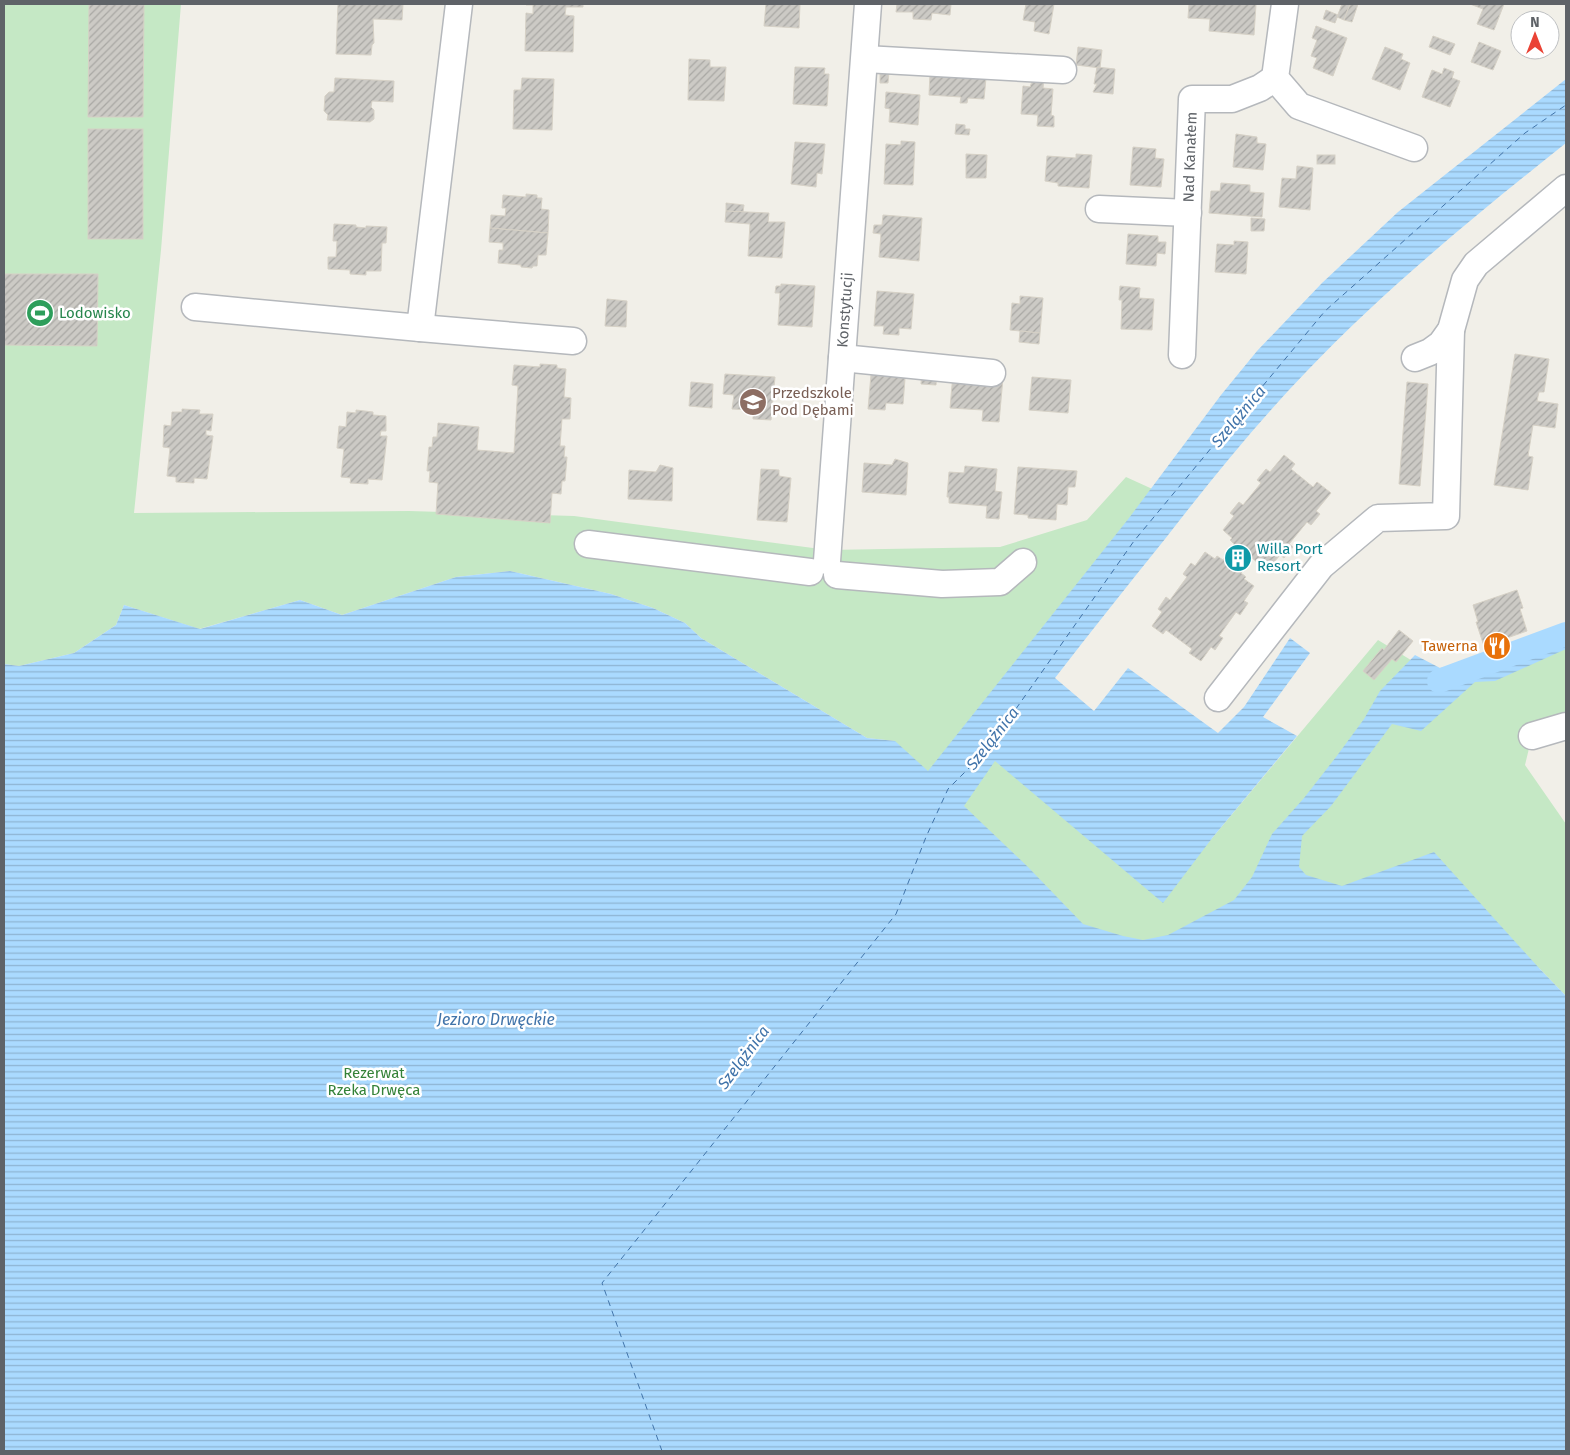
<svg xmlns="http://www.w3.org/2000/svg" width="1570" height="1455" font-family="'Fira Sans',sans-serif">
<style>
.green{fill:#c5e8c5}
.water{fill:url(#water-rules)}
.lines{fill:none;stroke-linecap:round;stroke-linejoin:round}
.canal{stroke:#aadaff;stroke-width:24}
.ferry{stroke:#4174aa;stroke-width:1;stroke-dasharray:6 5;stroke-linecap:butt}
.building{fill:url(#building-hatch);stroke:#d6d1c6}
.minor-casing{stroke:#b5b8bc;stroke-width:29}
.minor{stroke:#fff;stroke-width:26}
.labels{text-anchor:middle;stroke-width:5;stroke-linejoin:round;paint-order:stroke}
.street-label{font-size:15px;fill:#5f6368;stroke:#fff}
.leisure-label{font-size:15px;fill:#27864d;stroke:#fff;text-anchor:start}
.education-label{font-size:15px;fill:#785e54;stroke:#fff;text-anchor:start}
.culture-label{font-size:15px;fill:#0d838f;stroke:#fff;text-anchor:start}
.food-label{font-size:15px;fill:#c56008;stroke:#fff;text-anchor:end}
.park-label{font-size:15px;fill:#348238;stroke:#fff}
.water-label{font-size:16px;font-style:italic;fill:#4174aa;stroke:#fff}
</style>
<defs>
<pattern id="water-rules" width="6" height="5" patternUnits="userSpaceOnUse" patternTransform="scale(1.25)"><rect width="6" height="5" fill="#aadaff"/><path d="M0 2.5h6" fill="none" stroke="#8eb4d2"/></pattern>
<pattern id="building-hatch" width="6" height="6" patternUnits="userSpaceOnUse" patternTransform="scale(1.25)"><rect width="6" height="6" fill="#cccac5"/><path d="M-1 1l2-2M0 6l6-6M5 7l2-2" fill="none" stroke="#a9a8a4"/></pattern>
</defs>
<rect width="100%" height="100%" fill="#f1efe8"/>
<polygon class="green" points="4,4 181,4 161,250 134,513 409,511 574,516 828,550 1000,547 1087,520 1126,477 1170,497 987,750 1192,862 1378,640 1442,679 1566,634 1566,726 1532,736 1525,765 1566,824 1566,996 1539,968 1566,1451 4,1451 895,741 867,738 701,638 685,623 653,608 611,594 510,571 456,577 342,615 300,600 199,629 124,605 116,625 74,653 19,666 4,664"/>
<path class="water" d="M 1566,79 L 1566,143 C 1477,214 1385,289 1306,372 C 1255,425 1210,481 1165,539 C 1128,585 1091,631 1055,678 L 1094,711 L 1128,668 L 1218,733 L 1244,707 L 1290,638 L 1310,653 L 1263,717 L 1297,736 L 1213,837 L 1163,903 L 995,761 L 964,806 L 1028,867 L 1083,924 L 1123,936 L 1143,940 L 1168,935 L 1234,900 L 1252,877 L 1272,834 L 1304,798 L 1336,757 L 1364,719 L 1380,691 L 1415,655 L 1440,668 L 1466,663 L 1471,674 L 1540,648 L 1566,630 L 1566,649 L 1495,681 L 1475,682 L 1421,731 L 1392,724 L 1331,806 L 1302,836 L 1299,867 L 1306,875 L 1342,886 L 1434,852 L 1539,968 L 1566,996 L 1566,1451 L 4,1451 L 4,664 L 19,666 L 74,653 L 116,625 L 124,605 L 200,629 L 300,600 L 342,615 L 456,577 L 510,571 L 611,594 L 653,608 L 685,623 L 701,638 L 867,738 L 895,741 L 928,771 L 1129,518 L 1221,395 L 1257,351 L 1322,283 L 1398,212 Z"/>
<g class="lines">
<polyline class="canal" points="1439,681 1566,634"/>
<polyline class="ferry" points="662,1451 602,1283 896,914 926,837 948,789 987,750 1134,541 1325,311 1525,133 1566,105"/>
</g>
<g class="building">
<polygon points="89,4 144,4 143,117 88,117"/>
<polygon points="338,4 403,4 402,20 373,19 374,43 372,45 371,55 336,54"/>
<polygon points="526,4 583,4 583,7 566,7 565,15 574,16 573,52 525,51 526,13 533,14 533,5 526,5"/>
<polygon points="766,4 800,4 799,28 764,26"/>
<polygon points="897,4 951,4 950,15 932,13 931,20 913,19 913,12 896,12"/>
<polygon points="1026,4 1054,4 1049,34 1034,31 1035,22 1023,20"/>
<polygon points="1189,4 1256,4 1254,35 1209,31 1210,19 1188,18"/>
<polygon points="1342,4 1350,4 1344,20 1337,17"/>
<polygon points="1350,4 1358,4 1352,22 1344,20"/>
<polygon points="1470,4 1504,4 1494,30 1477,24 1483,9"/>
<polygon points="1326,10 1338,15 1335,23 1323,19"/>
<polygon points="1316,26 1347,38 1333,76 1313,68 1317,58 1311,56 1317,40 1312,38"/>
<polygon points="1433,36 1455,44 1450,55 1429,47"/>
<polygon points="1479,42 1501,51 1493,70 1471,62"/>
<polygon points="1078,47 1102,50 1100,68 1076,65"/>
<polygon points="1385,47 1403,54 1401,59 1410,63 1400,90 1372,79"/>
<polygon points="689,59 710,60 710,67 726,67 724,101 688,100"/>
<polygon points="795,67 825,68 824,74 829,74 827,106 793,104"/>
<polygon points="1097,67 1115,69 1113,94 1093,92 1097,84 1094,84"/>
<polygon points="1444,68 1454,72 1452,78 1460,81 1450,107 1422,97 1432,70 1442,74"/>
<polygon points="880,71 889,71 888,83 880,83"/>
<polygon points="930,74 986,78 984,99 968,98 967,103 960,103 961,97 929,95"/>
<polygon points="335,78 394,81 393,102 372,101 371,107 374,110 374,119 370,122 327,120 328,115 324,111 325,96 329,92 334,92"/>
<polygon points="522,78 554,79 552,130 513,129 514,90 521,90"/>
<polygon points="1033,78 1044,79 1043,88 1053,89 1051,115 1054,116 1054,127 1037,126 1038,115 1021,114 1023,86 1030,87"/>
<polygon points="886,92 920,95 918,125 889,122 890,109 885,108"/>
<polygon points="956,124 965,125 965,129 970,129 969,135 955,134"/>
<rect x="88" y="129" width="55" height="110"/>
<polygon points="1236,134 1257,137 1257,143 1266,144 1263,170 1233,167"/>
<polygon points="901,141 915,142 913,185 884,184 886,144 901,145"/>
<polygon points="795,142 825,144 822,174 817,173 816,187 791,184"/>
<polygon points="1133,147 1156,149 1155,158 1164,159 1161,187 1130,185"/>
<polygon points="966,154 987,155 986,178 966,178"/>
<polygon points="1076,154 1092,155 1089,188 1058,186 1058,183 1045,181 1047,156 1076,158"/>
<rect x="1317" y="155" width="18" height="9"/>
<polygon points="1297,166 1313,168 1310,210 1279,207 1282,178 1296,179"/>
<polygon points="1221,183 1250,185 1250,192 1264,193 1262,217 1209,213 1211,191 1220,191"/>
<polygon points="526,194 537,195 537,198 542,198 541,209 549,210 548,233 490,228 491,215 505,216 506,208 502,208 503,195 526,197"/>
<polygon points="726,203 744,205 743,212 726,211"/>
<polygon points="726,211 769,213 768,222 785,222 782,258 748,256 750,224 725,222"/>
<polygon points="883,215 922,218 919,261 879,257 881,234 873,233 874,225 882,225"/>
<polygon points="1251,218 1265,219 1264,231 1251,231"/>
<polygon points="334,224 356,225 356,227 366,228 366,226 387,227 386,243 382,243 381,271 366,271 366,275 350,274 350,270 328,269 328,257 336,257 337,241 333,241"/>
<polygon points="490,228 548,233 546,255 538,255 537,266 533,266 532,268 521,267 521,265 498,263 499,250 503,250 503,243 489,242"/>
<polygon points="1128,234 1158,236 1158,242 1166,242 1165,254 1157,253 1156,266 1126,264"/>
<polygon points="1234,241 1248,242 1246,274 1215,272 1217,244 1234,245"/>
<polygon points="4,274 98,274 97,346 4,345"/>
<polygon points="781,284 815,286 812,327 778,325 780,293 775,293 776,286 781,286"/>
<polygon points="1120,286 1140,288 1139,298 1154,299 1152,330 1121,329 1122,300 1119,300"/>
<polygon points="877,291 914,294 911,329 899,328 899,335 883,334 884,326 874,326"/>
<polygon points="1020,296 1043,298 1040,333 1010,330 1012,303 1020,304"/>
<polygon points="607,299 627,301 626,327 605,326"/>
<polygon points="1020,331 1040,333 1039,344 1019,342"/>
<polygon points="1515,354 1549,359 1544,392 1539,392 1537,401 1558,404 1555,428 1533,425 1528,456 1533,457 1528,490 1494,485"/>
<polygon points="872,363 906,366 903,404 886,403 885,410 868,409"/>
<polygon points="540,364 557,365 557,368 566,369 564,397 571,398 570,419 562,419 560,446 565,446 564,457 567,457 565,481 562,481 561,494 552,493 550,523 436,514 438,483 429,482 430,471 427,471 429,447 432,447 433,437 437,437 438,423 479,427 477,450 514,453 518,386 512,385 514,365 540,367"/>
<polygon points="922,370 937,371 936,385 921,384"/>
<polygon points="725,374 775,377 771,420 753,419 753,410 732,409 734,395 723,394"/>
<polygon points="953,374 1003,378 999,422 982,421 983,410 950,408"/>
<polygon points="1032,377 1071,380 1068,413 1029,410"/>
<polygon points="691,382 713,384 712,408 689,406"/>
<polygon points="1407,382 1428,384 1420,486 1399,484"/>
<polygon points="182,409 200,410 199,414 213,414 211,431 206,430 206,435 213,436 207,479 194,478 194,483 176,482 176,477 167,476 170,448 163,447 164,425 171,426 172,412 182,412"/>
<polygon points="356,410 373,412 373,415 386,416 386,431 381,431 380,436 387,436 382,480 368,479 368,484 350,483 351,478 341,477 344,449 337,448 339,426 346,427 347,412 356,413"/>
<polygon points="1284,455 1295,464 1291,469 1313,487 1317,482 1331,493 1316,511 1320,514 1311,525 1307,522 1289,544 1293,547 1284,558 1280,555 1269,568 1260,560 1258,563 1252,558 1241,573 1246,577 1244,579 1254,586 1244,601 1248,603 1240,615 1236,612 1219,636 1223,638 1215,650 1211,647 1201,661 1189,653 1192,649 1166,630 1163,634 1152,626 1162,612 1158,609 1166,597 1170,600 1187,577 1183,574 1191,563 1195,566 1205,552 1215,559 1217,556 1223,560 1234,544 1230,540 1232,538 1223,530 1234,516 1230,513 1239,502 1243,505 1261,483 1257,480 1266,469 1270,472"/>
<polygon points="895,459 908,463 906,495 862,492 864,463 892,465"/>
<polygon points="660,465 673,468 672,501 628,499 629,470 656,472"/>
<polygon points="965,466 997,469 995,491 1002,492 999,519 986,518 987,506 949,503 949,497 947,497 949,472 964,473"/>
<polygon points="1018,467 1077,471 1075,487 1068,487 1067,505 1057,504 1056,520 1028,518 1028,515 1014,514"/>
<polygon points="761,469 779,470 779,476 791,478 787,522 757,520"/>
<polygon points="1517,590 1523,608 1520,609 1527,631 1484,646 1476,622 1478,622 1473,605"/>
<polygon points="1399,630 1413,641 1396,662 1392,659 1374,680 1363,671 1382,648 1384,650"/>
</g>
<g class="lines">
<g class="minor-casing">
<g id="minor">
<polyline points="1285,4 1275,78 1299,106 1414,148"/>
<polyline points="865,59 1063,70"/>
<polyline points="1099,209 1188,213"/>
<polyline points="195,307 420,328 459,4"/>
<polyline points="420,328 573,341"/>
<polyline points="1182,355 1192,99 1232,99 1260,88 1275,78"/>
<polyline points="842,358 992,373"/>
<polyline points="1415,358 1430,352 1441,344 1451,330 1465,280 1476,264 1566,188"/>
<polyline points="588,544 810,572"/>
<polyline points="827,561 868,4"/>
<polyline points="837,575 942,584 1000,582 1023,562"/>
<polyline points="1218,698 1321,566 1378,518 1446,516 1451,330"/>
<polyline points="1532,736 1566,726"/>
</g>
</g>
<use href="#minor" class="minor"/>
</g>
<defs>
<g id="stadium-disc" transform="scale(1.4375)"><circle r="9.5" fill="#2e9e5b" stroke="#fff"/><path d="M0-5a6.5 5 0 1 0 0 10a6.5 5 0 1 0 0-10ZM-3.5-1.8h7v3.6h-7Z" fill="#fff"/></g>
<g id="school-disc" transform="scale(1.4375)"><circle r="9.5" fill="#8d6e63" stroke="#fff"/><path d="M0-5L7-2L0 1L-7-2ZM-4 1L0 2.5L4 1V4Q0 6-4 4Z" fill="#fff"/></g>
<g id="building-disc" transform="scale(1.4375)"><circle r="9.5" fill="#0f9aa8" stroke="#fff"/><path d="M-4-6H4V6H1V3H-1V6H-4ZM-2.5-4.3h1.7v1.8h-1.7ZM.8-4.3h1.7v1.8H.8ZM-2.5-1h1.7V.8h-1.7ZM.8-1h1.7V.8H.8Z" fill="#fff"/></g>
<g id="restaurant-disc" transform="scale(1.4375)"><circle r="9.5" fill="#e8710a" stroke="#fff"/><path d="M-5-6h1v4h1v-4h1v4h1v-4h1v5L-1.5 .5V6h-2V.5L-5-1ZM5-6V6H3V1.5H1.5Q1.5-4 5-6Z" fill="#fff"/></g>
</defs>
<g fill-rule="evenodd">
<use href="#stadium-disc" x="40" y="313"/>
<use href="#school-disc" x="753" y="402"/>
<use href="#building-disc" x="1238" y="558"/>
<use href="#restaurant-disc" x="1497" y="646"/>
</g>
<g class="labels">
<g class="street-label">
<text transform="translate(1190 157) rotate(-88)" y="5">Nad Kanałem</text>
<text transform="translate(845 310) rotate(-86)" y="5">Konstytucji</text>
</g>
<g class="leisure-label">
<text x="59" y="318">Lodowisko</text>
</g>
<g class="education-label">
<text x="772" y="398">Przedszkole<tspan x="772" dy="17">Pod Dębami</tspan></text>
</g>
<g class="culture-label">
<text x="1257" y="554">Willa Port<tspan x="1257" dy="17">Resort</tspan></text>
</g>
<g class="food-label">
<text x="1478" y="651">Tawerna</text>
</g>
<g class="park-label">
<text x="374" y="1078">Rezerwat<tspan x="374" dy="17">Rzeka Drwęca</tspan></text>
</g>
<g class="water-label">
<text transform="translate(1238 416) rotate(-50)" y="6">Szelążnica</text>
<text transform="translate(992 738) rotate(-52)" y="6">Szelążnica</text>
<text x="496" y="1025">Jezioro Drwęckie</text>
<text transform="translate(743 1057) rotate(-53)" y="6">Szelążnica</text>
</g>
</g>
<rect width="1570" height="1455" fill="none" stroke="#5f6368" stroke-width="10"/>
<g transform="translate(1535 35)"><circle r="24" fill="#ffffff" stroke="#bfc1c3"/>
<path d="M0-4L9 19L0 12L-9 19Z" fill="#ea4335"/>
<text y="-8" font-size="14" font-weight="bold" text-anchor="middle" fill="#5f6368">N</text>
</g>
</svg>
